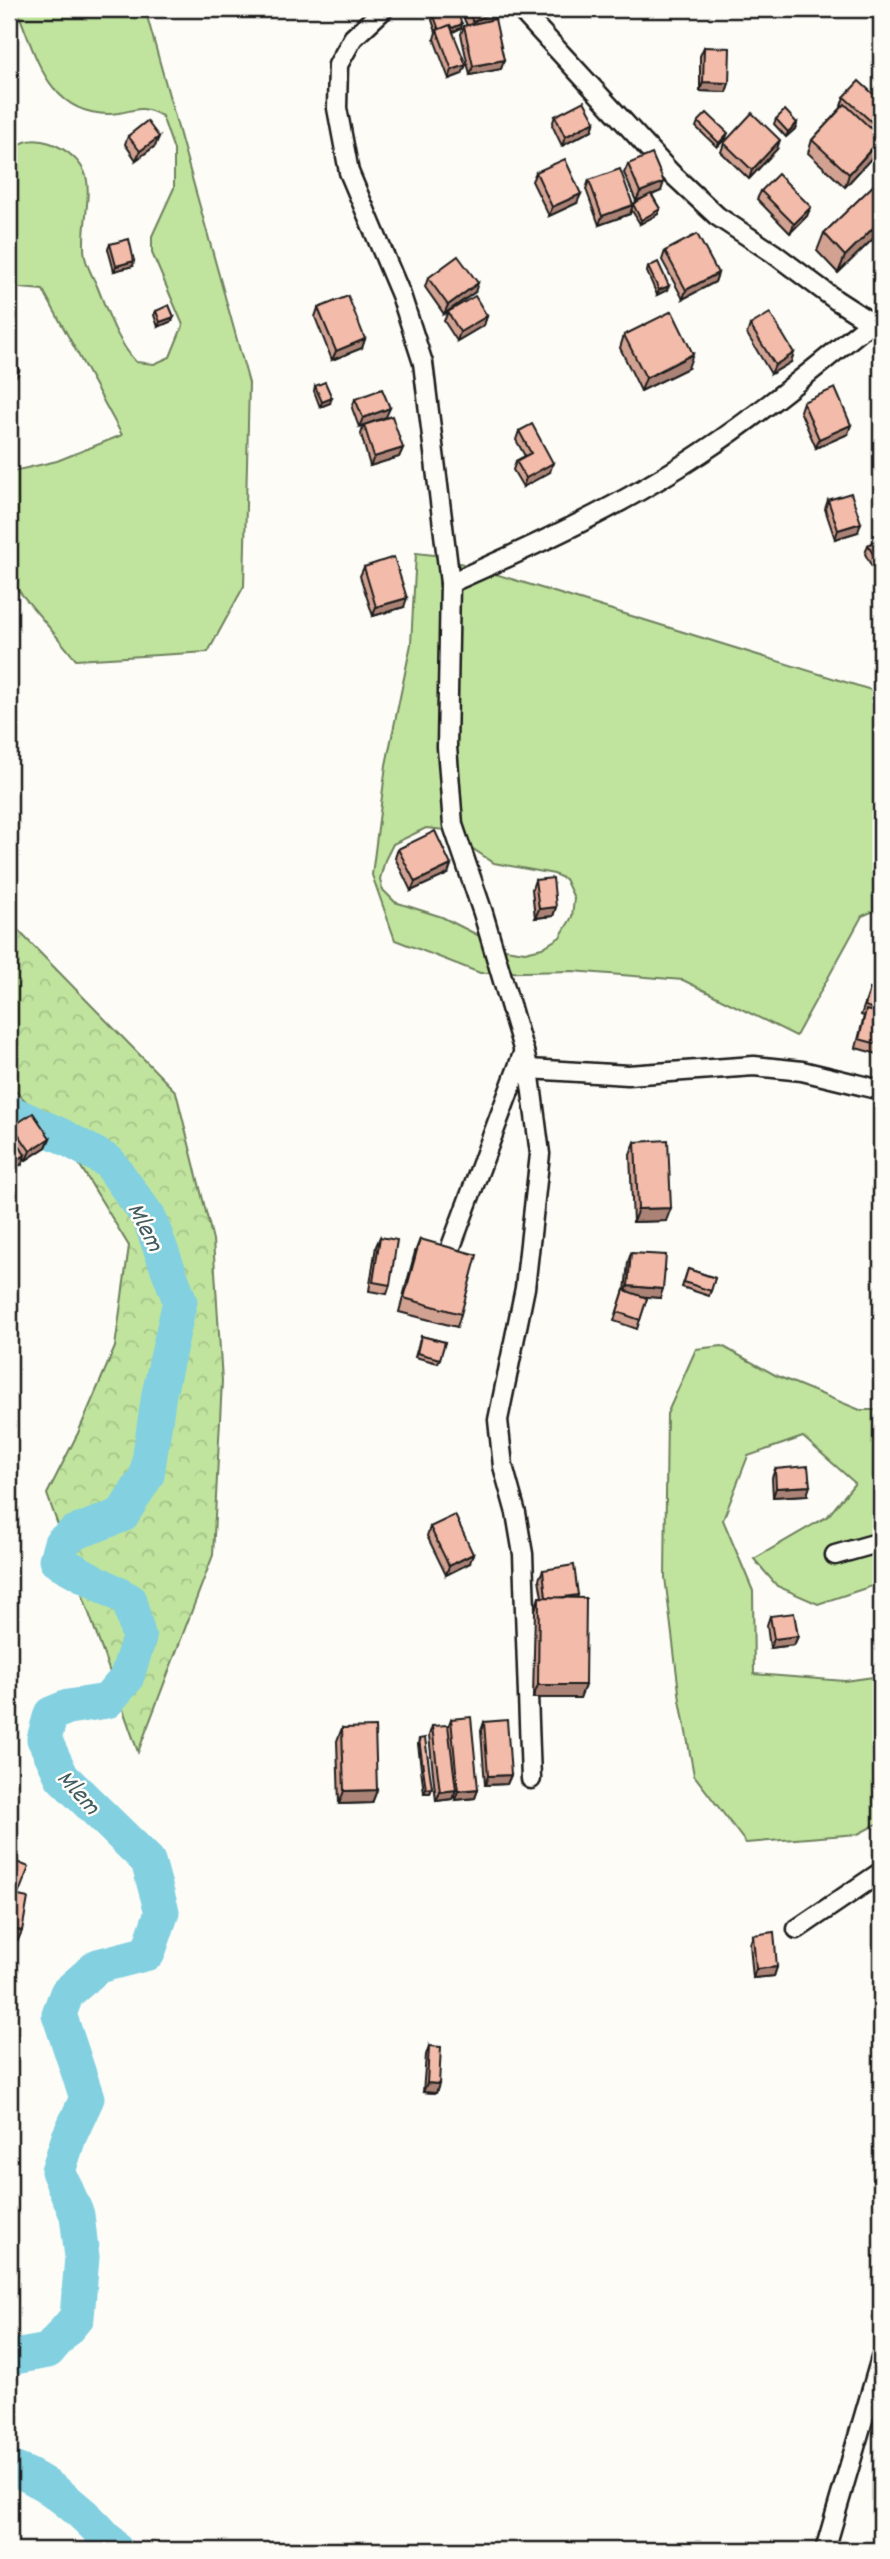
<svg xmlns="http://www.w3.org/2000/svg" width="890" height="2559" font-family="Dekko,sans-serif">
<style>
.green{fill:#c0e49e;stroke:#6e805d;stroke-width:2;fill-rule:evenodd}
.forest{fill:url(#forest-crowns);stroke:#6e805d;stroke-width:2}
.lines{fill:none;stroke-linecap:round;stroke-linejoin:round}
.river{stroke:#82d0e0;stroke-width:35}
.street-casing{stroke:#1c1c1c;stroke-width:23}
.street{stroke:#fdfcf7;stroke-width:18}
.wall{fill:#d1a191;stroke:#1c1c1c;stroke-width:2}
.shaded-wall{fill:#aa8376;stroke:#1c1c1c;stroke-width:2}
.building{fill:#f3bba9;stroke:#1c1c1c;stroke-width:2}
.labels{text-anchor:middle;stroke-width:5;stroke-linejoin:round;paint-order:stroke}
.water-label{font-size:26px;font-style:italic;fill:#405b61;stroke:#fdfcf7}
</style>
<defs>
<pattern id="forest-crowns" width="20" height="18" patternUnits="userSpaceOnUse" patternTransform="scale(1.75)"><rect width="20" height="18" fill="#c0e49e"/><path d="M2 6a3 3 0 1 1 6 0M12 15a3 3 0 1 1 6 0" fill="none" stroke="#a4c388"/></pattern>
</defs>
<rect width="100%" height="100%" fill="#fdfcf7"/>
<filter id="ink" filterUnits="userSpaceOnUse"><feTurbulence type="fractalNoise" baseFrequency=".0143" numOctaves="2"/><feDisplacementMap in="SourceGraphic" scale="14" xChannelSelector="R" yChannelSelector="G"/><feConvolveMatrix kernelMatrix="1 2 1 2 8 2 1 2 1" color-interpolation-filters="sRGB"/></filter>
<g filter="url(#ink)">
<g class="green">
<path d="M 9,9 L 145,9 L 249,383 L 244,586 L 208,652 L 76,660 L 9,579 L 9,472 L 57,461 L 122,435 L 43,290 L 9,287 L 9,159 C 22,121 78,148 86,176 C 92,198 80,234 85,257 C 87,267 93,277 97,286 C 108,313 117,341 136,362 L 154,364 L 170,357 L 183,325 L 152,253 L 152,236 L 174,188 L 174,150 L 162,116 C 136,102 135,113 110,114 C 50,115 37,59 19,15 Z"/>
<path d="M 416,553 L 434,555 L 881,693 L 881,908 L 862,916 L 796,1036 L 683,980 L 572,971 L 480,973 L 395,940 L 372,875 L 386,765 L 411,644 ZM 426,828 L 445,830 L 494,863 L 554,874 L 565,879 L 574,898 L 572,917 L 560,937 L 542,948 L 525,952 L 505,949 L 442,917 L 395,902 L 382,889 L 380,879 L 385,860 L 393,844 Z"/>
<polygon points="722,1346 777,1376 860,1410 881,1410 881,1583 818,1604 777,1586 754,1559 828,1516 855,1483 803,1437 748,1456 723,1520 753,1591 754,1674 845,1681 881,1676 881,1822 858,1834 746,1843 694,1775 680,1700 665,1577 667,1414 696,1349"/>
</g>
<polygon class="forest" points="9,921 176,1092 213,1240 222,1381 213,1555 138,1752 47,1494 78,1433 115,1347 129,1246 62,1136 9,1085"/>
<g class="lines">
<g class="river">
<polyline points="9,1112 62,1136 109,1162 149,1218 180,1301 159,1394 147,1475 122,1515 74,1533 61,1543 56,1560 129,1600 139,1638 126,1679 107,1701 68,1707 51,1714 44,1739 62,1777 148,1861 162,1912 148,1953 98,1966 67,1993 59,2014 87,2098 69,2137 58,2171 77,2215 82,2257 77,2317 48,2351 9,2358"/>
<path d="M 9,2468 C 45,2477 94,2521 116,2550"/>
</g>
<g class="street-casing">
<g id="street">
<polyline points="384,9 353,38 338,65 337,108 349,172 401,295 423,363 450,583 447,747 453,825 483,913 529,1069 540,1154 525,1288 498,1420 503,1466 516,1513 523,1554 531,1779"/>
<polyline points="520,9 671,173 717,216 773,253 836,300 881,329"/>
<path d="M 450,583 C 536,545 622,506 701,453 C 760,414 815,368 870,323"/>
<polyline points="529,1069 628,1075 754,1066 802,1071 881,1090"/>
<polyline points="452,1244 524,1051"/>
<polyline points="835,1555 881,1542"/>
<polyline points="797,1929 881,1872"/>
<polyline points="825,2550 881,2358"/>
</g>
</g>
<use href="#street" class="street"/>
</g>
<g class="wall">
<polygon points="459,9 499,9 496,17 492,20 504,60 501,69 470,75 461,34 464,26 467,25"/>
<polygon points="434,16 461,28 453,32 462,74 449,79 434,39 436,32 432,20"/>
<polygon points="704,47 729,83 726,92 700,91 700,56"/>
<polygon points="844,97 881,101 873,131 881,140 877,152 845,187 808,153 812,140 842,107 841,106"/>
<polygon points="555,116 595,121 592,130 562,146 552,125"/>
<polygon points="776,119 797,123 796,128 786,137 774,124"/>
<polygon points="698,122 726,138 717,147 696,127"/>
<polygon points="128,136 155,146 136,160 125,144"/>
<polygon points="724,143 777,149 749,179 721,152"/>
<polygon points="628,164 661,191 652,195 660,209 658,214 640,224 631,209 630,214 599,225 586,189 589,180 633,204 642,199 636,201 624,173"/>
<polygon points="536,172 577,203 549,216 532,181"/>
<polygon points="881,178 881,231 838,273 817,251 824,233"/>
<polygon points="761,191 807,216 790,233 757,199"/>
<polygon points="110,244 133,266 114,271 108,249"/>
<polygon points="665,251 718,273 715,282 683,299 662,260"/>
<polygon points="648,267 667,290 657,295 647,272"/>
<polygon points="428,278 475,292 444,314 425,287"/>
<polygon points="318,308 365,339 362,348 332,360 315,317"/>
<polygon points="156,311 172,321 158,327 154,315"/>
<polygon points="448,312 487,316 484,325 457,341 444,321"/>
<polygon points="750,325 791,362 771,374 747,334"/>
<polygon points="624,335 688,368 641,391 620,348"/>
<polygon points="9,347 17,376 10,379 9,374"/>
<polygon points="315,386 330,403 320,407 314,391"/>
<polygon points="355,399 386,417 366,425 403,448 399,457 370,466 361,434 364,425 359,427 352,408"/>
<polygon points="803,402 848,434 816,448 800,411"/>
<polygon points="519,431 550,472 523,487 513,470 516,461 525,456 516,440"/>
<polygon points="828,500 858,532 835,539 825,509"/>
<polygon points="881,538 881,584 865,554 868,545"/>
<polygon points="364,567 404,607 373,616 360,576"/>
<polygon points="398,849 448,874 411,891 395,858"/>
<polygon points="535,880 556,907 553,916 535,918 532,889"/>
<polygon points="870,989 881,993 881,1055 856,1048 864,1016 861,1015"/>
<polygon points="13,1126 50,1138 46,1147 26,1160 24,1157 22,1164 11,1132"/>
<polygon points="635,1142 666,1221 633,1222 630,1155"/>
<polygon points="380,1237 390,1285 387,1294 369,1291 376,1246"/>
<polygon points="420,1239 461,1314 457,1327 399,1312 415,1252"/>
<polygon points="631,1253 660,1298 641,1296 647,1298 637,1329 614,1321 624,1290 625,1291 628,1262"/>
<polygon points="688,1269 715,1278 709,1296 682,1287"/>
<polygon points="421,1336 445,1342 438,1363 415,1357"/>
<polygon points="775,1469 807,1495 773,1497 772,1478"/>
<polygon points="430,1527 470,1563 446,1575 427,1536"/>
<polygon points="543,1570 577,1598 585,1685 580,1698 533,1698 535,1610 539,1597 542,1597 539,1579"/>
<polygon points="770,1616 798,1636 794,1645 770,1648 767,1625"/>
<polygon points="451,1719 478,1789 475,1798 455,1800 454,1793 452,1799 436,1801 429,1735 432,1726 448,1727"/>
<polygon points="484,1722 511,1775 507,1784 485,1785 481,1731"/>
<polygon points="342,1728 377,1790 372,1803 339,1804 337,1741"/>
<polygon points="419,1739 432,1788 430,1793 424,1793 418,1744"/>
<polygon points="9,1859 18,1896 22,1931 18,1940 9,1938"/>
<polygon points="753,1935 777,1967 774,1976 753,1978 750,1944"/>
<polygon points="429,2046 439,2084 436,2093 423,2092 426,2055"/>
</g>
<g class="shaded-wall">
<polygon points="499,9 496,17 470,31 473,22"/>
<polygon points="462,24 461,28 439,37 440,33"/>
<polygon points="504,60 501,69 470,75 473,66"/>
<polygon points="466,65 462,74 449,79 452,70"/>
<polygon points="703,82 729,83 726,92 700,91"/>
<polygon points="881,116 881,121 871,133 874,124"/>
<polygon points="595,121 592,130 562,146 565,137"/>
<polygon points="797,123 796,128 786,137 788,132"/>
<polygon points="728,133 726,138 717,147 719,143"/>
<polygon points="159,137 155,146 136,160 140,151"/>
<polygon points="881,139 877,152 845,187 849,174"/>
<polygon points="780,140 777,149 749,179 752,170"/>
<polygon points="664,182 661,191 636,201 640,192"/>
<polygon points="581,194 577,203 549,216 552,207"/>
<polygon points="633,205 630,214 599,225 602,216"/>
<polygon points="811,207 807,216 790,233 794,224"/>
<polygon points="660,209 658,214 640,224 641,220"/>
<polygon points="881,220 881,231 838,273 845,256"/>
<polygon points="134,261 133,266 114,271 116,266"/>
<polygon points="718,273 715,282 683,299 686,290"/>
<polygon points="478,283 475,292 444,314 448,305"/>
<polygon points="669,286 667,290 657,295 659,290"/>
<polygon points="487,316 484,325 457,341 460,332"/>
<polygon points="174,317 172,321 158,327 160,322"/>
<polygon points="365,339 362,348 332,360 336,351"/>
<polygon points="794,353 791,362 771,374 775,365"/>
<polygon points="693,354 688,368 641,391 646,378"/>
<polygon points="19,371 17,376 10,379 12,374"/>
<polygon points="332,398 330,403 320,407 322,402"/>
<polygon points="390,408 386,417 359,427 363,418"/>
<polygon points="851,425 848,434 816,448 819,439"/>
<polygon points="403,448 399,457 370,466 374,457"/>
<polygon points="553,463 550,472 523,487 526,478"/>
<polygon points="861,523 858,532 835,539 838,530"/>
<polygon points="407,598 404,607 373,616 376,607"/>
<polygon points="451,865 448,874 411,891 415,882"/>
<polygon points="556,907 553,916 535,918 539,909"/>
<polygon points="50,1138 46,1147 26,1160 30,1151"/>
<polygon points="25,1155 22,1164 9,1171 9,1165"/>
<polygon points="671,1208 666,1221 633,1222 638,1209"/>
<polygon points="628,1286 663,1289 660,1298 625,1295"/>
<polygon points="810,1486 807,1495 773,1497 776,1488"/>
<polygon points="473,1554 470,1563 446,1575 449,1566"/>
<polygon points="578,1595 575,1604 547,1599"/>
<polygon points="798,1636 794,1645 770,1648 774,1639"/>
<polygon points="538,1685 585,1685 580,1698 533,1698"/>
<polygon points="511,1775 507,1784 485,1785 488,1776"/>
<polygon points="432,1788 430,1793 424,1793 426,1789"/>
<polygon points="478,1789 475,1798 455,1800 458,1791"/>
<polygon points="377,1790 372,1803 339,1804 344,1791"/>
<polygon points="456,1790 452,1799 436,1801 440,1792"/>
<polygon points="777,1967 774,1976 753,1978 756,1969"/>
<polygon points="427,2083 439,2084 436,2093 423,2092"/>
</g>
<g class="building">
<polygon points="451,9 456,9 462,24 452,28 450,25 439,30 434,16"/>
<polygon points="467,9 498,9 473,22"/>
<polygon points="495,19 504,60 473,66 464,26"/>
<polygon points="450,25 466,65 452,70 437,30"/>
<polygon points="704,47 730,48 729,83 703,82"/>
<polygon points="859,81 881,101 881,116 874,124 844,97"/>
<polygon points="584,101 595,121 565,137 555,116"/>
<polygon points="845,104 881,138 849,174 812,140"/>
<polygon points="785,110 797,123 788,132 776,119"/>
<polygon points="707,113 728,133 719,143 698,122"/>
<polygon points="752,113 780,140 752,170 724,143"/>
<polygon points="147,121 159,137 140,151 128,136"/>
<polygon points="652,154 664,182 640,192 628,164"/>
<polygon points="565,159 581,194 552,207 536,172"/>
<polygon points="620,169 633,205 602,216 589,180"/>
<polygon points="778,174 811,207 794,224 761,191"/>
<polygon points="881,178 881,220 845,256 824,233"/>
<polygon points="651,194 660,209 641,220 633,204"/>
<polygon points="697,234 718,273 686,290 665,251"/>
<polygon points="129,239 134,261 116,266 110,244"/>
<polygon points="458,256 478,283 448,305 428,278"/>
<polygon points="658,262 669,286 659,290 648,267"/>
<polygon points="348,296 365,339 336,351 318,308"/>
<polygon points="475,296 487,316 460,332 448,312"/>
<polygon points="169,305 174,317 160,322 156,311"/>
<polygon points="672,311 693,354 646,378 624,335"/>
<polygon points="770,313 794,353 775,365 750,325"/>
<polygon points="9,347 19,371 12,374 9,366"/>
<polygon points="325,382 332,398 322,402 315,386"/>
<polygon points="835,388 851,425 819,439 803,402"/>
<polygon points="382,389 390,408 363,418 355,399"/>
<polygon points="392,416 403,448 374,457 364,425"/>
<polygon points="532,424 553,463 526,478 516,461 531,453 519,431"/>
<polygon points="851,493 861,523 838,530 828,500"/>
<polygon points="881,538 881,569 868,545"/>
<polygon points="394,557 407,598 376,607 364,567"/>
<polygon points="435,831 451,865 415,882 398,849"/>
<polygon points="553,878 556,907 539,909 535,880"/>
<polygon points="870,989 881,993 881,1012 865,1006"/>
<polygon points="866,1010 881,1013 881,1045 859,1039"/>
<polygon points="33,1113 50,1138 30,1151 13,1126"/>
<polygon points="10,1130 25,1155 9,1165 9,1131"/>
<polygon points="668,1140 671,1208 638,1209 635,1142"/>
<polygon points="380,1237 397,1240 390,1285 373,1282"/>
<polygon points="420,1239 477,1255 461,1314 404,1298"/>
<polygon points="631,1253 666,1255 663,1289 628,1286"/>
<polygon points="688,1269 715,1278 711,1291 684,1282"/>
<polygon points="624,1290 647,1298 640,1320 617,1312"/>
<polygon points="421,1336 445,1342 440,1359 417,1353"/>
<polygon points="808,1466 810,1486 776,1488 775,1469"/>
<polygon points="455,1515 473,1554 449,1566 430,1527"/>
<polygon points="574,1565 578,1595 557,1598 546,1597 543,1570"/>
<polygon points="539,1597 586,1598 585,1685 538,1685"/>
<polygon points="794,1613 798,1636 774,1639 770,1616"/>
<polygon points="471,1717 478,1789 458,1791 451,1719"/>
<polygon points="507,1720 511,1775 488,1776 484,1722"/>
<polygon points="448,1725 456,1790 440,1792 432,1726"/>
<polygon points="375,1727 377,1790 344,1791 342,1728"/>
<polygon points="425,1738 432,1788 426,1789 419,1739"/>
<polygon points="9,1859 29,1867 18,1895 9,1891"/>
<polygon points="9,1894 28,1898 22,1931 9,1928"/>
<polygon points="774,1932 777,1967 756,1969 753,1935"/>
<polygon points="429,2046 441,2047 439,2084 427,2083"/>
</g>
</g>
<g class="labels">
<g class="water-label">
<text transform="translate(147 1226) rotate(63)" y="9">Mlem</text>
<text transform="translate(80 1791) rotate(48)" y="9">Mlem</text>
</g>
</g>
<rect width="890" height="2559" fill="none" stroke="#fdfcf7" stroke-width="35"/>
<rect x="18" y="18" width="855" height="2524" fill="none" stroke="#1c1c1c" stroke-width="2.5" filter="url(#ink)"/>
</svg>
